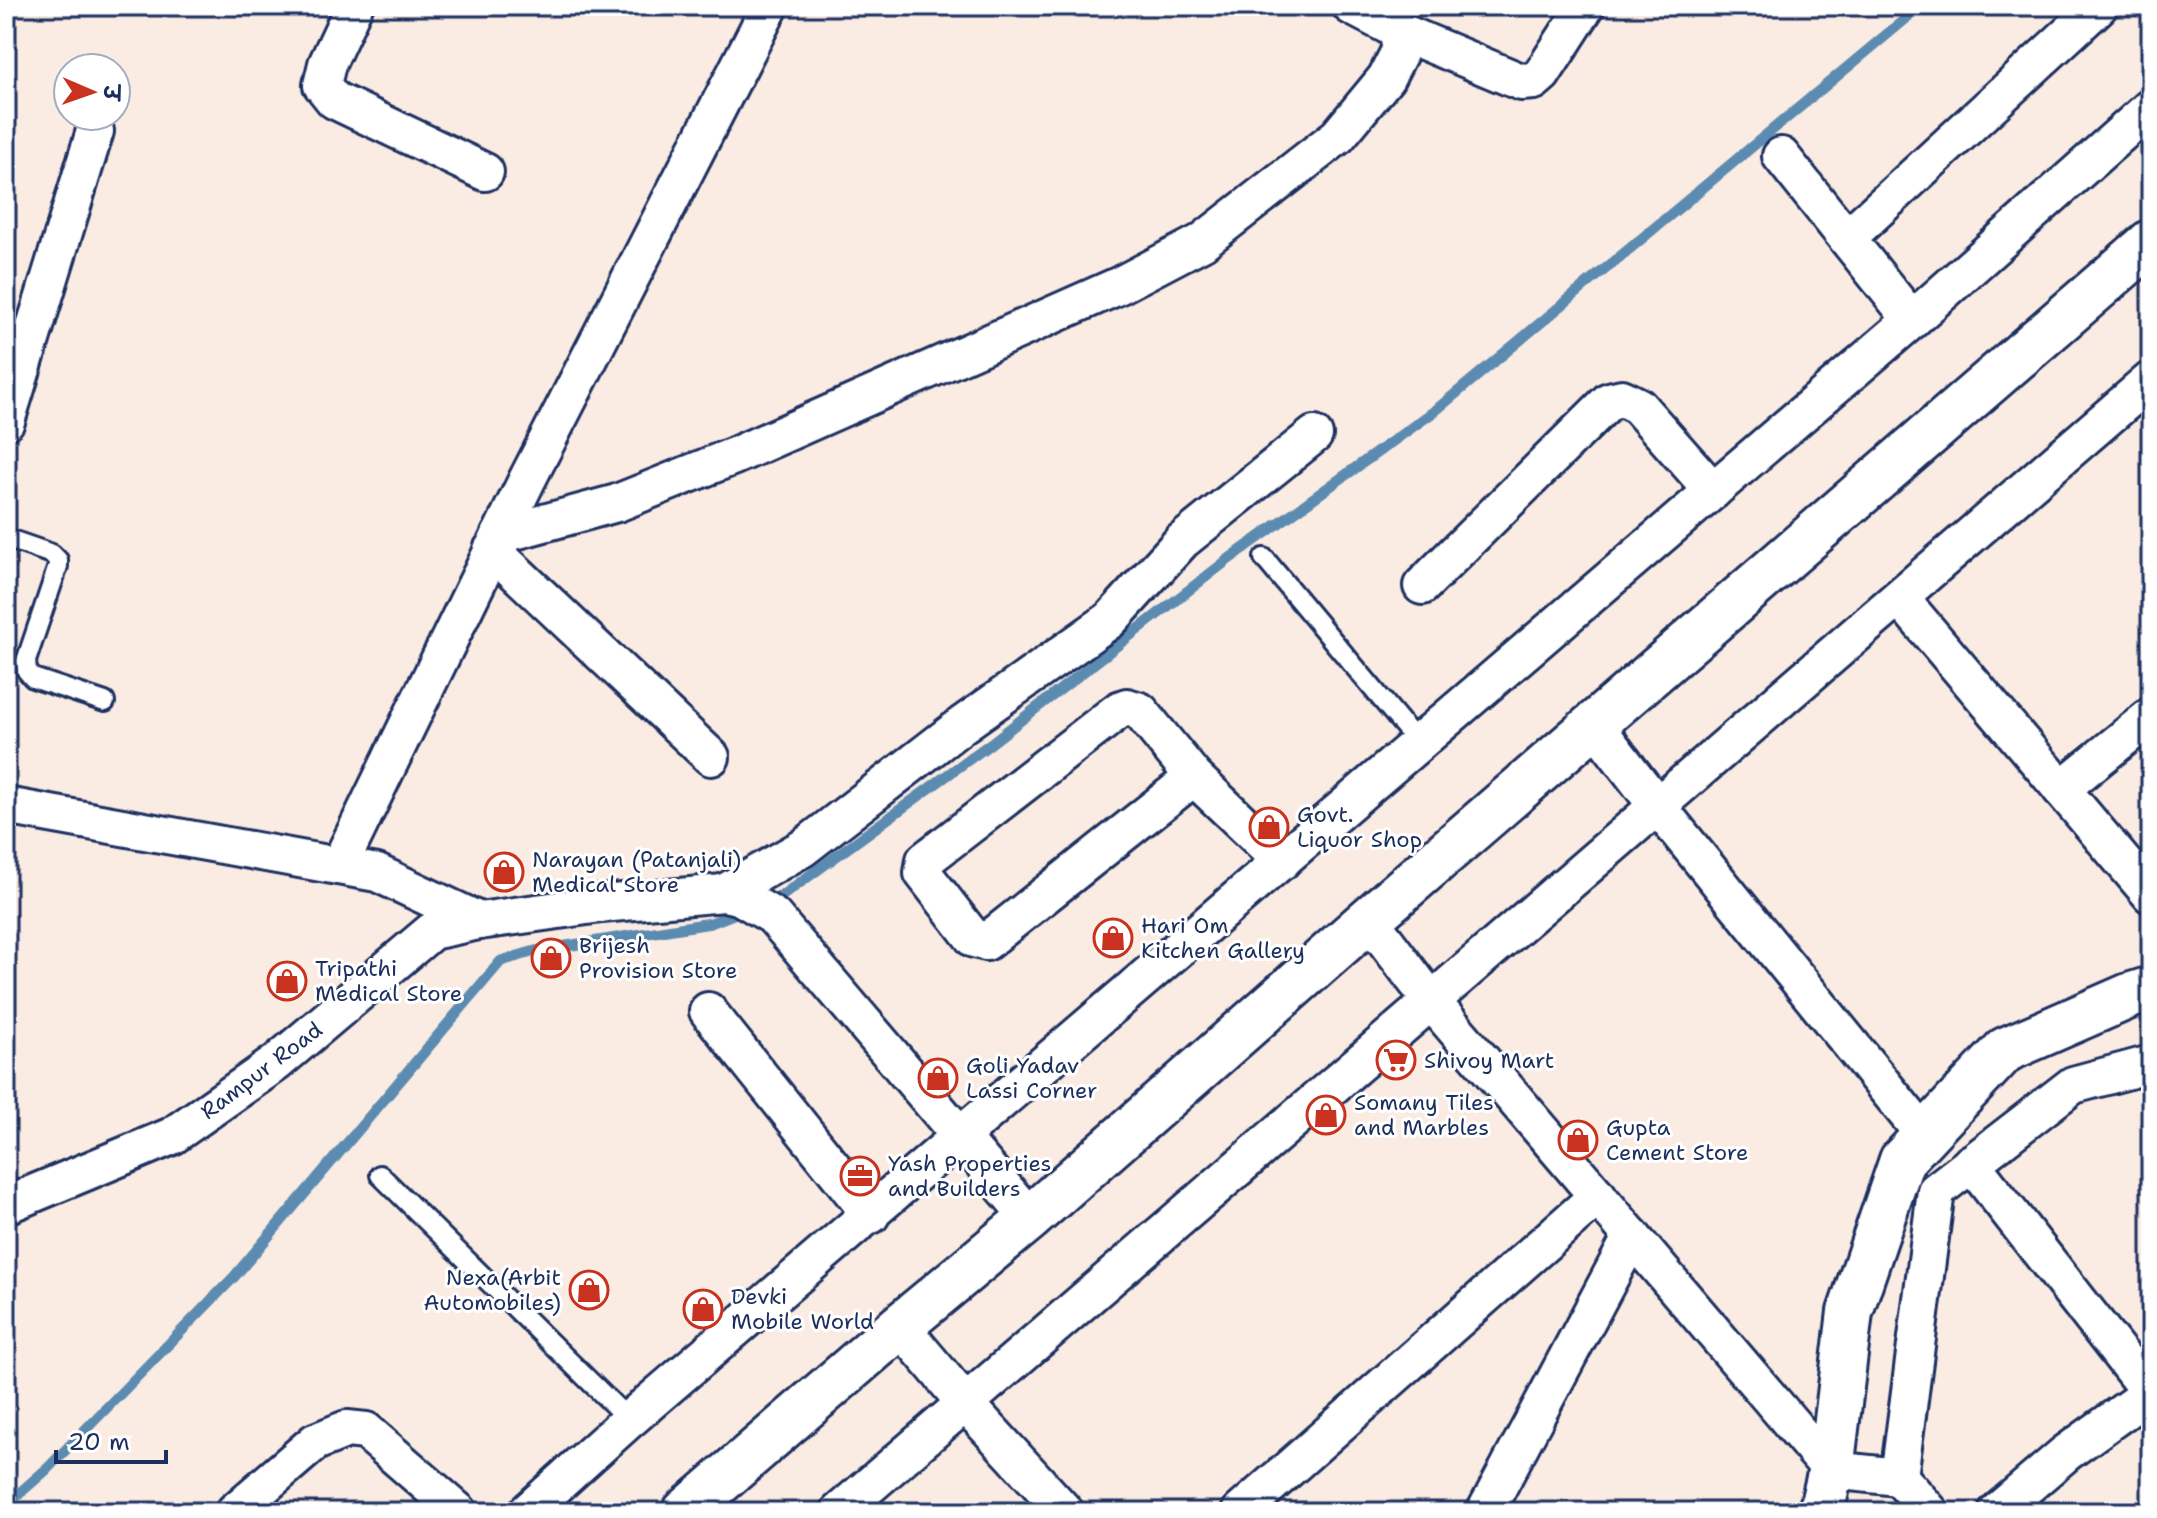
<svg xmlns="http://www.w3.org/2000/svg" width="2157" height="1518" font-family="'Shantell Sans','Playpen Sans Deva',sans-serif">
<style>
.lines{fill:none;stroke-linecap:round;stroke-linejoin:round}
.stream{stroke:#5c8bb1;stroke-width:11}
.service-casing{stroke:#1b2f5e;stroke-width:24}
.minor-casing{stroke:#1b2f5e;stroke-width:42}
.tertiary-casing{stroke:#1b2f5e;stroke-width:50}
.secondary-casing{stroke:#1b2f5e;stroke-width:50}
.service{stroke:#fff;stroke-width:18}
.minor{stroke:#fff;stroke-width:36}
.tertiary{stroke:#fff;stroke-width:44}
.secondary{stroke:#fff;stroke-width:44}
.labels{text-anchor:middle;stroke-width:6;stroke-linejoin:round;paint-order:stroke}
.poi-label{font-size:22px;fill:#1b2f5e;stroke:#fff;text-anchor:start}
.street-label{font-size:22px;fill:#1b2f5e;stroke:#fff}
</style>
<rect width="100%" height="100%" fill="#fbece3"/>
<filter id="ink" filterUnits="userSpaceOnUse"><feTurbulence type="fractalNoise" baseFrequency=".0125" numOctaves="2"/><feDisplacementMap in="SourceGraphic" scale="16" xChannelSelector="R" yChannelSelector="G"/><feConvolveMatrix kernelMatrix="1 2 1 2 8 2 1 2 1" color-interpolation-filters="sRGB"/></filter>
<g filter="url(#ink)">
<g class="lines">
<g class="stream">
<polyline points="765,902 783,895 990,744 1229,559 1436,410 1921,6"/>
<polyline points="6,1505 47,1469 234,1277 501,961 535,951 711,923 746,909"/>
</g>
<g class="service-casing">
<g id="service">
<polyline points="6,538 52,554 58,560 58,566 26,661 27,671 33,678 105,702"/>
<polyline points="1264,558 1419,744"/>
<polyline points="380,1175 629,1420"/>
</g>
</g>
<g class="minor-casing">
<g id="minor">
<polyline points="354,6 327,64 322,85 334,100 485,172"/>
<polyline points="1397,30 1521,82 1534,81 1542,74 1586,6"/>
<polyline points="1781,156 1912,320"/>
<polyline points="1847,238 2099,6"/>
<polyline points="6,421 95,131"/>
<polyline points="500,535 617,503 734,456 1118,286 1202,242 1338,136 1386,78 1401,49 1397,30 1351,6"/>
<polyline points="492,550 711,757"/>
<polyline points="1422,586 1609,401 1622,398 1638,406 1713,491"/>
<polyline points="1900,598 2151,895"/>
<polyline points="1594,724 1658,807 1925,1136"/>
<polyline points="1194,777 986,942 974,939 923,873 925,860 1119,710 1127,707 1140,711 1194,777 1282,861"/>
<polyline points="2061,789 2151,716"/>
<polyline points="6,806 377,873 479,921"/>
<polyline points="339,866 527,480 770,6"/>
<polyline points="724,893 803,848 962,725 1110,620 1182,541 1314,435"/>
<polyline points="1369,919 1432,1002 1831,1470 1899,1477"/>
<polyline points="708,1011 871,1215"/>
<polyline points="1971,1163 2151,1394"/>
<polyline points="6,1205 172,1136 276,1063 432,931 479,921 601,904 724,893 739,896 773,916 1030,1218"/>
<polyline points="900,1326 966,1404 1065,1512"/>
<polyline points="234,1512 315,1442 347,1429 366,1431 459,1512"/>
<polyline points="527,1512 629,1420 1912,320 2151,107"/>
<polyline points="839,1512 2151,380"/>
<polyline points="1240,1512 1598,1196"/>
<polyline points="1485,1512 1632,1236"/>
<polyline points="1930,1512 1899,1477 1936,1191 2073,1085 2151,1064"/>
<polyline points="1997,1512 2066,1453 2151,1392"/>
</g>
</g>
<g class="tertiary-casing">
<polyline id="tertiary" points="1821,1512 1831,1470 1850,1312 1902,1160 2005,1050 2129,996 2151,989"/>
</g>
<g class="secondary-casing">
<polyline id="secondary" points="685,1512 900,1326 1030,1218 1369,919 2151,242"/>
</g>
<use href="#service" class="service"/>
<use href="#minor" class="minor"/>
<use href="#tertiary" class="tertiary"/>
<use href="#secondary" class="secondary"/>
</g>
</g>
<defs>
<g id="shop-ring" transform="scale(2)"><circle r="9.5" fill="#fff" stroke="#c8321e" stroke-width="1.5"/><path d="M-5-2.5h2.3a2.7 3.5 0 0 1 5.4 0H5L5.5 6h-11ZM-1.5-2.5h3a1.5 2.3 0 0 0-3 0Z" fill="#c8321e"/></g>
<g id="supermarket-ring" transform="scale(2)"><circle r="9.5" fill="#fff" stroke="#c8321e" stroke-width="1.5"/><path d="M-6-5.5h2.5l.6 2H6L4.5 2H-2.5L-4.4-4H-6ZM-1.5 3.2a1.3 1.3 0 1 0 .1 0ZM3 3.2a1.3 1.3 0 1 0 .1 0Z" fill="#c8321e"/></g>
<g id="office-ring" transform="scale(2)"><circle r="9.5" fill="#fff" stroke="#c8321e" stroke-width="1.5"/><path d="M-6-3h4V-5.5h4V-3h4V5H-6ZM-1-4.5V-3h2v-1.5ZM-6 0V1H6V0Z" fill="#c8321e"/></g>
</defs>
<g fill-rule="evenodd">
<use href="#shop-ring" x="1269" y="827"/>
<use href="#shop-ring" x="504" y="872"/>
<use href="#shop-ring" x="1113" y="938"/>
<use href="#shop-ring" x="551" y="958"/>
<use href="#shop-ring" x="287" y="981"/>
<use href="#supermarket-ring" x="1396" y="1060"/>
<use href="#shop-ring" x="938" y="1078"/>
<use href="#shop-ring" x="1326" y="1115"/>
<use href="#shop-ring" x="1578" y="1140"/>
<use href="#office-ring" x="860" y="1176"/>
<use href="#shop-ring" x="589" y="1290"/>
<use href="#shop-ring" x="703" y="1309"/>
</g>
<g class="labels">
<g class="poi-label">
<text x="1297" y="822">Govt.<tspan x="1297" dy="25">Liquor Shop</tspan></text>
<text x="532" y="867">Narayan (Patanjali)<tspan x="532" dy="25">Medical Store</tspan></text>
<text x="1141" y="933">Hari Om<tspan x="1141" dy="25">Kitchen Gallery</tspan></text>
<text x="579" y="953">Brijesh<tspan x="579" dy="25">Provision Store</tspan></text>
<text x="315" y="976">Tripathi<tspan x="315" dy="25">Medical Store</tspan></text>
<text x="1424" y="1068">Shivoy Mart</text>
<text x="966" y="1073">Goli Yadav<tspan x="966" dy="25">Lassi Corner</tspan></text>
<text x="1354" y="1110">Somany Tiles<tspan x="1354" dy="25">and Marbles</tspan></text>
<text x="1606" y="1135">Gupta<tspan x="1606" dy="25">Cement Store</tspan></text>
<text x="888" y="1171">Yash Properties<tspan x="888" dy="25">and Builders</tspan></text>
<text x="561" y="1285" text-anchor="end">Nexa(Arbit<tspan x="561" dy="25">Automobiles)</tspan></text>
<text x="731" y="1304">Devki<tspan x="731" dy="25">Mobile World</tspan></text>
</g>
<g class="street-label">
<text transform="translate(261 1070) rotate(-37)" y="8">Rampur Road</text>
</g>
</g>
<rect width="2157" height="1518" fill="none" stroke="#fff" stroke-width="32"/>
<rect x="16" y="16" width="2125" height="1486" fill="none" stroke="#1b2f5e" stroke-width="3" filter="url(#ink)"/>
<g transform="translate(92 92) rotate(92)"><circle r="38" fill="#ffffff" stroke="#a4acbf" stroke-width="2"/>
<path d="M0-6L14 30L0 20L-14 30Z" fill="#c8321e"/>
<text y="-12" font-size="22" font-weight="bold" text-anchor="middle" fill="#1b2f5e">उ</text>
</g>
<path d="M56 1450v12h110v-12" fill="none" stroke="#1b2f5e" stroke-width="4"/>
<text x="68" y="1450" font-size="24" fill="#1b2f5e" stroke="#ffffff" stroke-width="6" paint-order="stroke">20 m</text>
</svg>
